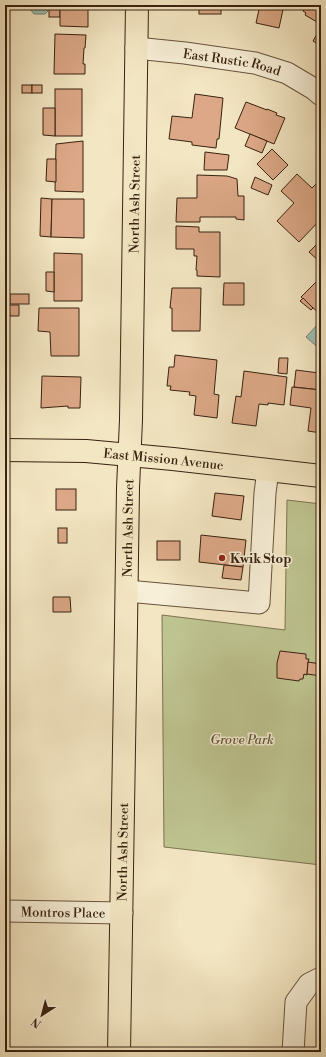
<svg xmlns="http://www.w3.org/2000/svg" width="326" height="1057" font-family="'Libre Bodoni',serif">
<style>
.green{fill:#bec490;stroke:#7c7350}
.water{fill:#9bc0b2;stroke:#748171}
.building{fill:#dca887;stroke:#392210}
.lines{fill:none;stroke-linecap:round;stroke-linejoin:round}
.minor-casing{stroke:#68533c;stroke-width:23}
.major-casing{stroke:#392210;stroke-width:24}
.minor{stroke:#f7efd7;stroke-width:21}
.major{stroke:#f3e6c2;stroke-width:22}
.poi-dot{fill:#8f2418;stroke:#f7efd7;stroke-width:1.5}
.labels{text-anchor:middle;stroke-width:3;stroke-linejoin:round;paint-order:stroke}
.street-label{font-size:13px;fill:#392210;stroke:#f7efd7}
.poi-label{font-size:13px;font-weight:bold;fill:#392210;stroke:#f7efd7;text-anchor:start}
.park-label{font-size:13px;font-style:italic;fill:#615336;stroke:#f7efd7}
</style>
<rect width="100%" height="100%" fill="#f3e6c2"/>
<filter id="stains"><feTurbulence type="fractalNoise" baseFrequency=".005" numOctaves="4"/><feColorMatrix values="0 0 0 0 .2 0 0 0 0 .09 0 0 0 0 .02 0 0 0 .5 -.17"/></filter>
<radialGradient id="worn" r=".72"><stop offset=".6" stop-color="#630" stop-opacity="0"/><stop offset="1" stop-color="#630" stop-opacity=".3"/></radialGradient>
<polygon class="green" points="287,500 321,504 321,865 164,847 162,615 285,630"/>
<g class="water">
<polygon points="29,5 44,5 47,7 48,11 45,14 34,14 30,9"/>
<polygon points="319,323 321,325 321,350 306,337"/>
</g>
<g class="building">
<rect x="49" y="5" width="11" height="12"/>
<polygon points="60,5 88,5 88,27 60,26"/>
<rect x="199" y="5" width="22" height="9"/>
<polygon points="260,5 284,5 279,28 256,23"/>
<polygon points="306,5 321,5 321,22 318,20 317,22 305,15 306,13 303,11"/>
<polygon points="321,27 321,46 313,41"/>
<polygon points="55,34 86,35 85,48 84,48 83,64 85,64 85,74 54,74"/>
<rect x="22" y="85" width="10" height="8"/>
<rect x="32" y="85" width="10" height="8"/>
<rect x="55" y="89" width="27" height="47"/>
<polygon points="195,94 223,98 219,139 217,139 216,148 192,145 192,142 169,139 172,116 192,118"/>
<polygon points="246,102 267,110 267,109 277,113 276,115 285,118 274,144 235,128"/>
<polygon points="43,108 55,108 55,136 43,135"/>
<polygon points="250,134 267,141 262,153 245,146"/>
<polygon points="83,141 83,192 55,191 56,144"/>
<polygon points="272,149 288,165 273,180 257,164"/>
<polygon points="205,152 229,155 227,170 204,170"/>
<polygon points="47,159 56,159 56,182 46,181"/>
<polygon points="297,174 312,188 321,179 321,219 299,242 277,221 294,203 281,191"/>
<polygon points="197,175 227,176 237,179 238,196 244,196 244,220 236,219 236,217 200,217 200,222 176,222 177,198 197,198"/>
<polygon points="255,177 272,185 268,195 251,188"/>
<polygon points="41,198 52,199 51,237 40,236"/>
<polygon points="52,199 84,199 84,238 51,237"/>
<polygon points="176,226 199,227 199,232 220,232 220,277 197,276 197,270 196,270 197,256 194,256 194,249 176,249"/>
<polygon points="321,240 321,261 320,262 309,252"/>
<polygon points="54,253 82,254 82,301 54,301"/>
<polygon points="46,272 54,272 54,292 46,291"/>
<polygon points="316,282 321,287 321,315 301,297"/>
<polygon points="224,283 244,283 244,305 223,305"/>
<polygon points="172,288 201,288 200,331 172,331 172,308 170,308"/>
<rect x="10" y="294" width="19" height="10"/>
<polygon points="303,298 313,308 311,310 300,301"/>
<polygon points="9,305 19,305 19,316 10,316"/>
<polygon points="39,308 79,308 79,356 51,356 50,332 38,331"/>
<polygon points="175,355 217,360 214,394 219,395 217,418 194,415 196,396 189,395 190,392 170,390 171,386 167,386 169,367 174,367"/>
<polygon points="279,358 288,358 287,374 278,373"/>
<polygon points="296,370 319,373 318,376 321,377 321,390 294,387"/>
<polygon points="244,371 287,377 284,405 268,403 268,405 259,404 256,426 232,423 236,396 241,397"/>
<polygon points="42,376 81,377 80,408 68,408 68,406 41,408"/>
<polygon points="292,387 321,390 321,433 308,431 311,408 290,405"/>
<rect x="56" y="489" width="20" height="21"/>
<polygon points="215,493 244,496 241,520 212,516"/>
<rect x="58" y="528" width="9" height="15"/>
<polygon points="201,535 246,540 243,567 199,562"/>
<rect x="157" y="541" width="23" height="19"/>
<polygon points="224,565 243,567 241,580 222,578"/>
<polygon points="53,597 70,597 71,612 53,612"/>
<polygon points="280,651 306,654 306,659 309,659 308,662 307,675 304,674 303,679 300,679 299,681 277,678 277,663"/>
<polygon points="308,662 321,664 321,676 307,674"/>
</g>
<g class="lines">
<g class="minor-casing">
<g id="minor">
<path id="s1" d="M 136,48 L 185,53 L 255,63 L 287,73 L 314,89 L 321,95"/>
<polyline points="127,591 259,603 265,493 268,470"/>
<path id="s2" d="M 5,911 L 122,913"/>
<polyline points="293,1052 296,1002 309,984 321,978"/>
</g>
</g>
<g class="major-casing">
<g id="major">
<path id="s3" d="M 5,450 L 86,451 L 173,459 L 321,476"/>
<path id="s4" d="M 119,1052 L 126,626 L 128,488 L 131,420 L 137,5"/>
</g>
</g>
<use href="#minor" class="minor"/>
<use href="#major" class="major"/>
</g>
<circle class="poi-dot" cx="222" cy="558" r="4"/>
<g class="labels">
<g class="street-label">
<text dy="5" stroke="none"><textPath href="#s1" startOffset="97">East Rustic Road</textPath></text>
<text dy="5" stroke="none"><textPath href="#s4" startOffset="848">North Ash Street</textPath></text>
<text dy="5" stroke="none"><textPath href="#s3" startOffset="159">East Mission Avenue</textPath></text>
<text dy="5" stroke="none"><textPath href="#s4" startOffset="524">North Ash Street</textPath></text>
<text dy="5" stroke="none"><textPath href="#s4" startOffset="200">North Ash Street</textPath></text>
<text dy="5" stroke="none"><textPath href="#s2" startOffset="58">Montros Place</textPath></text>
</g>
<g class="poi-label">
<text x="230" y="563">Kwik Stop</text>
</g>
<g class="park-label">
<text x="242" y="744">Grove Park</text>
</g>
</g>
<rect width="326" height="1057" fill="none" stroke="#f3e6c2" stroke-width="20"/>
<rect x="6" y="6" width="314" height="1045" fill="none" stroke="#392210" stroke-width="2"/>
<rect x="10" y="10" width="306" height="1037" fill="none" stroke="#392210"/>
<g transform="translate(42 1015) rotate(216)" stroke="#f7efd7" stroke-width="3" paint-order="stroke">
<path d="M0-3L7 15L0 10L-7 15Z" fill="#392210"/>
<text y="-6" font-size="11" font-weight="bold" text-anchor="middle" fill="#392210">N</text>
</g>
<rect width="100%" height="100%" filter="url(#stains)"/>
<rect width="100%" height="100%" fill="url(#worn)"/>
</svg>
